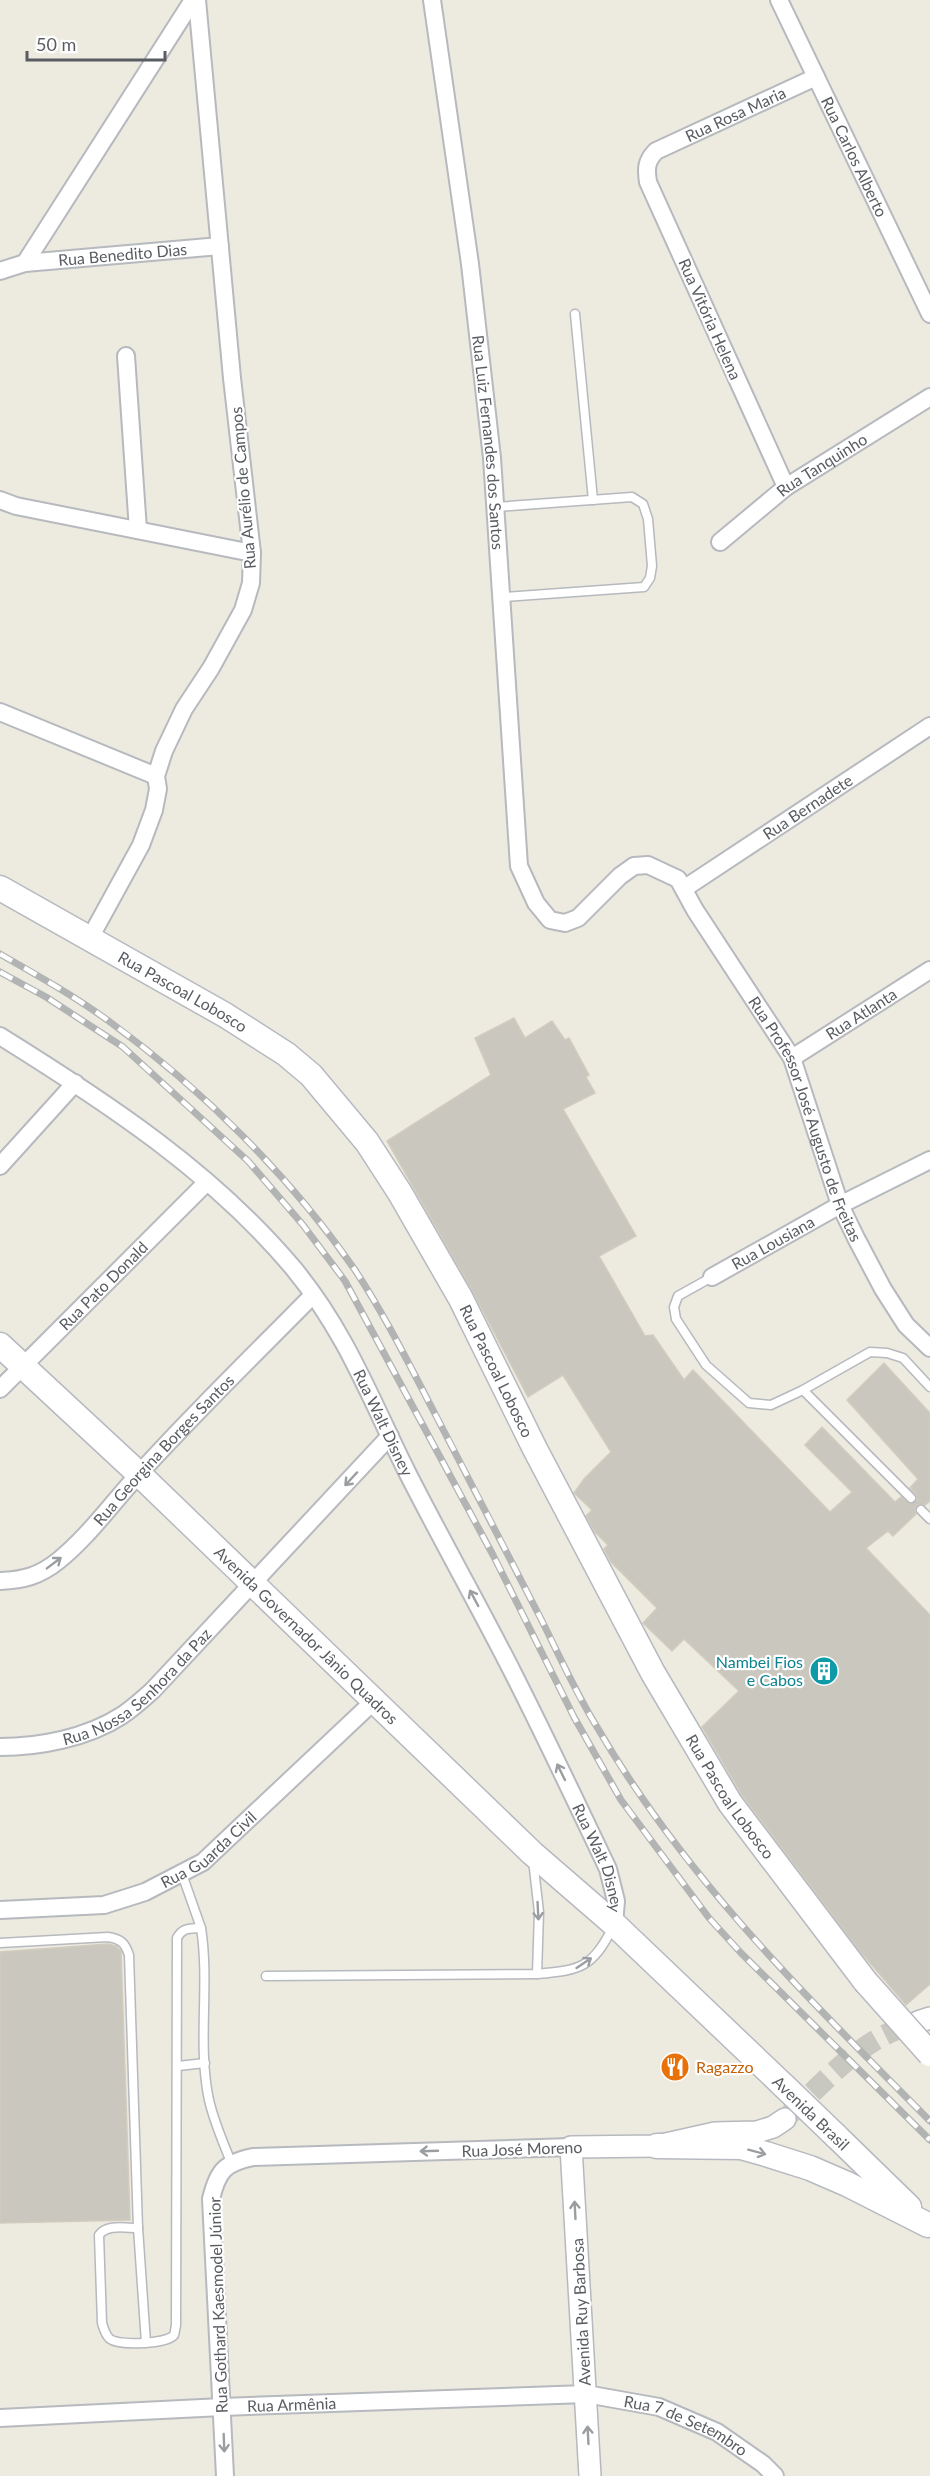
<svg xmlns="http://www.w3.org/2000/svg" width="930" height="2476" font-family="Lato,sans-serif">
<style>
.building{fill:#cac7bf;stroke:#d2ccbe;stroke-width:1.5}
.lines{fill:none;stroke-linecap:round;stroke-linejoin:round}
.tertiary-tunnel{stroke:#c8c7c0;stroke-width:21;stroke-dasharray:21 10;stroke-linecap:butt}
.service-casing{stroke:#b6b9be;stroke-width:11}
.minor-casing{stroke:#b6b9be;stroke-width:20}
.tertiary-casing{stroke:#b6b9be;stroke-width:24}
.secondary-casing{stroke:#b6bac0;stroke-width:27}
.service{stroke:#fff;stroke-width:8}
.minor{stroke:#fff;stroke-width:16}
.tertiary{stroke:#fff;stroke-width:21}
.secondary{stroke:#fff;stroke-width:24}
.rail-casing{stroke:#b2b3b3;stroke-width:7}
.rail{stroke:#fff;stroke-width:4.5;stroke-dasharray:14;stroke-linecap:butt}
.secondary-bridge-casing{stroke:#b6bac0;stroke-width:27;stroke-linecap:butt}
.secondary-bridge{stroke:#fff;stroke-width:24}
.oneway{stroke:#9b9ea1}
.labels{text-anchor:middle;stroke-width:4.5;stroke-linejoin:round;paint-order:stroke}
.street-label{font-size:16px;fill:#595d62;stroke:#fff}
.culture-label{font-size:16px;fill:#0d838f;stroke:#fff;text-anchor:end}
.food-label{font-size:16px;fill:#c56008;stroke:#fff;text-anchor:start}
</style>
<rect width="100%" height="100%" fill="#edeae0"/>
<g class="building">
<polygon points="514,1018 525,1038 552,1021 565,1040 569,1038 589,1075 586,1077 595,1093 563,1109 636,1236 599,1256 645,1336 653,1335 684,1380 693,1370 830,1512 852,1492 805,1445 822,1427 895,1502 901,1497 910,1504 917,1500 916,1494 910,1488 918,1479 847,1400 884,1363 930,1413 930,1501 925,1505 917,1505 915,1509 916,1514 893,1536 888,1531 866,1548 930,1615 930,1984 906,2005 859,1950 742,1795 702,1727 739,1691 684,1639 672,1651 643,1623 657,1608 611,1562 604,1549 608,1545 595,1532 586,1516 592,1510 574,1493 584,1479 611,1452 563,1375 528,1397 473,1292 387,1141 491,1075 475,1038"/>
<polygon points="108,1944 116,1946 121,1951 130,2220 0,2223 0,1952"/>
</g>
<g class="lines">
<path class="tertiary-tunnel" d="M 790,2114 C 820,2086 850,2052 887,2034 C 897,2029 908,2026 918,2022"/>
<g class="service-casing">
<g id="service">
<polyline points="575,314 593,500"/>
<polyline points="496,507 632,497 643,504 648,519 652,566 650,578 644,587 503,597"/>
<polyline points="712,1277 678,1296 674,1307 676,1319 706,1365 749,1403 771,1405 803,1390 870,1352 887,1353 903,1358 930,1387"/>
<polyline points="803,1390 911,1498"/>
<polyline points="921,1510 930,1519"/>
<polyline points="533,1860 539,1912 537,1974"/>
<polyline points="182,1874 201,1928"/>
<path d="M 0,1943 L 108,1937 C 121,1939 125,1943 129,1955 L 138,2228 L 146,2343"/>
<path d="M 266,1976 L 537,1974 C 581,1970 592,1968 613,1927"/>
<polyline points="178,2066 205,2063"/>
<path d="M 138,2228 C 125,2228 107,2224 99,2235 L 102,2323 C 104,2329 105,2335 110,2339 C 119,2346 167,2344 174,2335 C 175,2333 175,2328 176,2326 L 177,1938 C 183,1927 190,1929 201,1928 C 210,1985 197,2044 209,2100 C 214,2122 223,2142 231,2162"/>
</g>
</g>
<g class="minor-casing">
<g id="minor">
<path id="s1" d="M 432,0 L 470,264 L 492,458 L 519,866 L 536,903 L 550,920 L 565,923 L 578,918 L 620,876 L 634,866 L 648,865 L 678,879 L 695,910 L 792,1058 L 840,1205 L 856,1238 L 883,1289 L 906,1325 L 930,1348"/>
<path id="s2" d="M 779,0 L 930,314"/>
<path id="s3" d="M 25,263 L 220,246"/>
<polyline points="0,271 25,263 193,0"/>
<polyline points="126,356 138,530"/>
<path id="s4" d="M 786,487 L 648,182 C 646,169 646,161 656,151 L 816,77"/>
<polyline points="0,500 16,506 252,553"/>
<path id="s5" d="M 720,542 L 786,487 L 930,397"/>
<polyline points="0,712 156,776"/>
<path id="s6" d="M 685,888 L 930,726"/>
<polyline points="90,938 141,845 154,810 158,789 156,776 164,751 184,709 211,668 243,610 251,583 252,553 232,378 197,0"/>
<path id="s7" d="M 0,1036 C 106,1102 213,1172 294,1269 C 346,1332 371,1400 407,1472 C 441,1539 479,1606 513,1673 C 546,1738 577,1804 608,1869 L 616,1901 L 614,1924"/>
<path id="s8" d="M 792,1058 L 930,970"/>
<polyline points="0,1166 75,1083"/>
<path id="s9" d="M 712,1277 L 840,1205 L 930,1160"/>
<path id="s10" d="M 0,1389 L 207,1182"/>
<path id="s11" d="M 0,1581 C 24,1580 39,1576 58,1561 C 89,1536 112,1503 139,1474 C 195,1412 255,1354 313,1295"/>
<path id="s12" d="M 0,1747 C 39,1747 87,1738 121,1716 C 132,1709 143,1699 153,1690 L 390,1436"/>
<path id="s13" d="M 0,1910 L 104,1905 L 145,1892 L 203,1862 L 374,1701"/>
<path id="s14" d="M 0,2418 L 222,2407 L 586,2394 L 659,2407 L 717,2432 L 763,2464 L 775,2476"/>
<path d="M 225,2476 L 211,2199 C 218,2170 225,2163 253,2157 L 571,2147"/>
</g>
</g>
<g class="tertiary-casing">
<g id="tertiary">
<polyline points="918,2022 930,2018"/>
<polyline points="590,2476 571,2147 657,2146 715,2133 757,2132 773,2127 785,2119"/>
</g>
</g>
<g class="secondary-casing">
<g id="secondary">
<path id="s15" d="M 0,888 L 225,1015 L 286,1054 L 311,1075 L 367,1142 L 400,1193 L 461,1299 L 535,1449 L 653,1673 L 730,1803 L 865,1981"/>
<path id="s16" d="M 0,1345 L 139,1474 L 532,1853 L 614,1924 L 784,2086"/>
<polyline points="836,2136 909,2207"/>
<polyline points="657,2146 741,2147 766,2154 810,2168 847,2184 928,2225"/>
</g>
</g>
<use href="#service" class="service"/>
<use href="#minor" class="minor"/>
<use href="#tertiary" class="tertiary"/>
<use href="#secondary" class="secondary"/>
<g class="rail-casing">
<g id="rail">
<path d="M 0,954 C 37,975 76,997 110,1022 C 202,1089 290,1176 355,1270 C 384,1314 408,1362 433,1410 C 469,1479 505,1549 541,1619 C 559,1655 576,1693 597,1727 C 686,1880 807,1997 930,2121"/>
<polyline points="0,972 46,997 123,1047 248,1161 303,1225 345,1281 493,1555 574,1717 621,1800 709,1918 741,1953 930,2140"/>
</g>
</g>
<use href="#rail" class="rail"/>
<g class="secondary-bridge-casing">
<g id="secondary-bridge">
<polyline points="865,1981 930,2054"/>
<polyline points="784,2086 836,2136"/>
</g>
</g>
<use href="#secondary-bridge" class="secondary-bridge"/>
</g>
<defs><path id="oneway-shaft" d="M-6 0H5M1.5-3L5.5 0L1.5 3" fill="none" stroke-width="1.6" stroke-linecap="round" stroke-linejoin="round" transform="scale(1.5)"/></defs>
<g class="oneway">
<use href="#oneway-shaft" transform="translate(351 1479) rotate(133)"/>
<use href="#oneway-shaft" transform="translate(54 1563) rotate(-37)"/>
<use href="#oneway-shaft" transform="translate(474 1598) rotate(-118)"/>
<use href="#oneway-shaft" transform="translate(561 1772) rotate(-116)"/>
<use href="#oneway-shaft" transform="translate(538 1911) rotate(87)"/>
<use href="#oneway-shaft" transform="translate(584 1963) rotate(-34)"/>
<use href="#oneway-shaft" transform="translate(429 2151) rotate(178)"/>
<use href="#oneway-shaft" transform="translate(757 2152) rotate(15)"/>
<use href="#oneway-shaft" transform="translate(575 2210) rotate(-93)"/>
<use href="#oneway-shaft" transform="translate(588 2435) rotate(-93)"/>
<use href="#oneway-shaft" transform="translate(224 2443) rotate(88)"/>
</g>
<defs>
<g id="building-disc" transform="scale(1.5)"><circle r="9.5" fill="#0f9aa8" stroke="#fff"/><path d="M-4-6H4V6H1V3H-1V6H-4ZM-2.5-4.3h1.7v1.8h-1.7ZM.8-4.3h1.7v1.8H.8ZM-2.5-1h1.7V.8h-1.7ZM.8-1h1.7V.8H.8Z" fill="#fff"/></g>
<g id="restaurant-disc" transform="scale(1.5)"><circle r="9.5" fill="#e8710a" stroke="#fff"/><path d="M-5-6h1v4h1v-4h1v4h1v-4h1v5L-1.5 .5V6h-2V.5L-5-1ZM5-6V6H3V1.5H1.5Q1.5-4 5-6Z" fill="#fff"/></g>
</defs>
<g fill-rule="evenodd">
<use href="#building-disc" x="824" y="1671"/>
<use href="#restaurant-disc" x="675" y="2067"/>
</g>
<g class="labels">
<g class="street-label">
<text dy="6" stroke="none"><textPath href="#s4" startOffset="456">Rua Rosa Maria</textPath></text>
<text dy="6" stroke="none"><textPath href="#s2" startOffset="174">Rua Carlos Alberto</textPath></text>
<text dy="6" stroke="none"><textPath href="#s3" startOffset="98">Rua Benedito Dias</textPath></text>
<text transform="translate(710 319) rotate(66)" y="6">Rua Vitória Helena</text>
<text dy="6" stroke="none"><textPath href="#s1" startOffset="446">Rua Luiz Fernandes dos Santos</textPath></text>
<text dy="6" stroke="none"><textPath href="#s5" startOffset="128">Rua Tanquinho</textPath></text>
<text transform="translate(243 488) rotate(-95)" y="6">Rua Aurélio de Campos</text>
<text dy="6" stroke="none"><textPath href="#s6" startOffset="147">Rua Bernadete</textPath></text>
<text dy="6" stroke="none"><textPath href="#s15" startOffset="210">Rua Pascoal Lobosco</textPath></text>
<text dy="6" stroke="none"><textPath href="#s8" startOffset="82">Rua Atlanta</textPath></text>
<text dy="6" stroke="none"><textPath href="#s1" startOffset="1360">Rua Professor José Augusto de Freitas</textPath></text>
<text dy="6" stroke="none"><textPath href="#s9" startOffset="70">Rua Lousiana</textPath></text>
<text dy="6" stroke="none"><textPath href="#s10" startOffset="146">Rua Pato Donald</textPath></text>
<text dy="6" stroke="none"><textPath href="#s15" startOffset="714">Rua Pascoal Lobosco</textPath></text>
<text dy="6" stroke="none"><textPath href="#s7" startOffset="555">Rua Walt Disney</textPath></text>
<text dy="6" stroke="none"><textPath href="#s11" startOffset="216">Rua Georgina Borges Santos</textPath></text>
<text dy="6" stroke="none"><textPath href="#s16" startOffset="422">Avenida Governador Jânio Quadros</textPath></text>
<text dy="6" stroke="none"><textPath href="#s12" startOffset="156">Rua Nossa Senhora da Paz</textPath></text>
<text dy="6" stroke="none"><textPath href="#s15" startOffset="1200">Rua Pascoal Lobosco</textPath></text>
<text dy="6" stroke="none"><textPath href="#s13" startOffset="224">Rua Guarda Civil</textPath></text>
<text dy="6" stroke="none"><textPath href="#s7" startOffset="1041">Rua Walt Disney</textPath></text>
<text transform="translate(811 2113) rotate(44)" y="6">Avenida Brasil</text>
<text transform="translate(522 2149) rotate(-2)" y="6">Rua José Moreno</text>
<text transform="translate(218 2305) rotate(-92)" y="6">Rua Gothard Kaesmodel Júnior</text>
<text transform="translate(581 2312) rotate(-93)" y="6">Avenida Ruy Barbosa</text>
<text dy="6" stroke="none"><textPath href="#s14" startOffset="292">Rua Armênia</textPath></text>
<text dy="6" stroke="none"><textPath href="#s14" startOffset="692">Rua 7 de Setembro</textPath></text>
</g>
<g class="culture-label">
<text x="803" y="1668">Nambei Fios<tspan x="803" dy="18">e Cabos</tspan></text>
</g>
<g class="food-label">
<text x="696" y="2073">Ragazzo</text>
</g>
</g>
<path d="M27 51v9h138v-9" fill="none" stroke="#595d62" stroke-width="3"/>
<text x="36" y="51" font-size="18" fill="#595d62" stroke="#ffffff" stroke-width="4.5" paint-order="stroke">50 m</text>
</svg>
